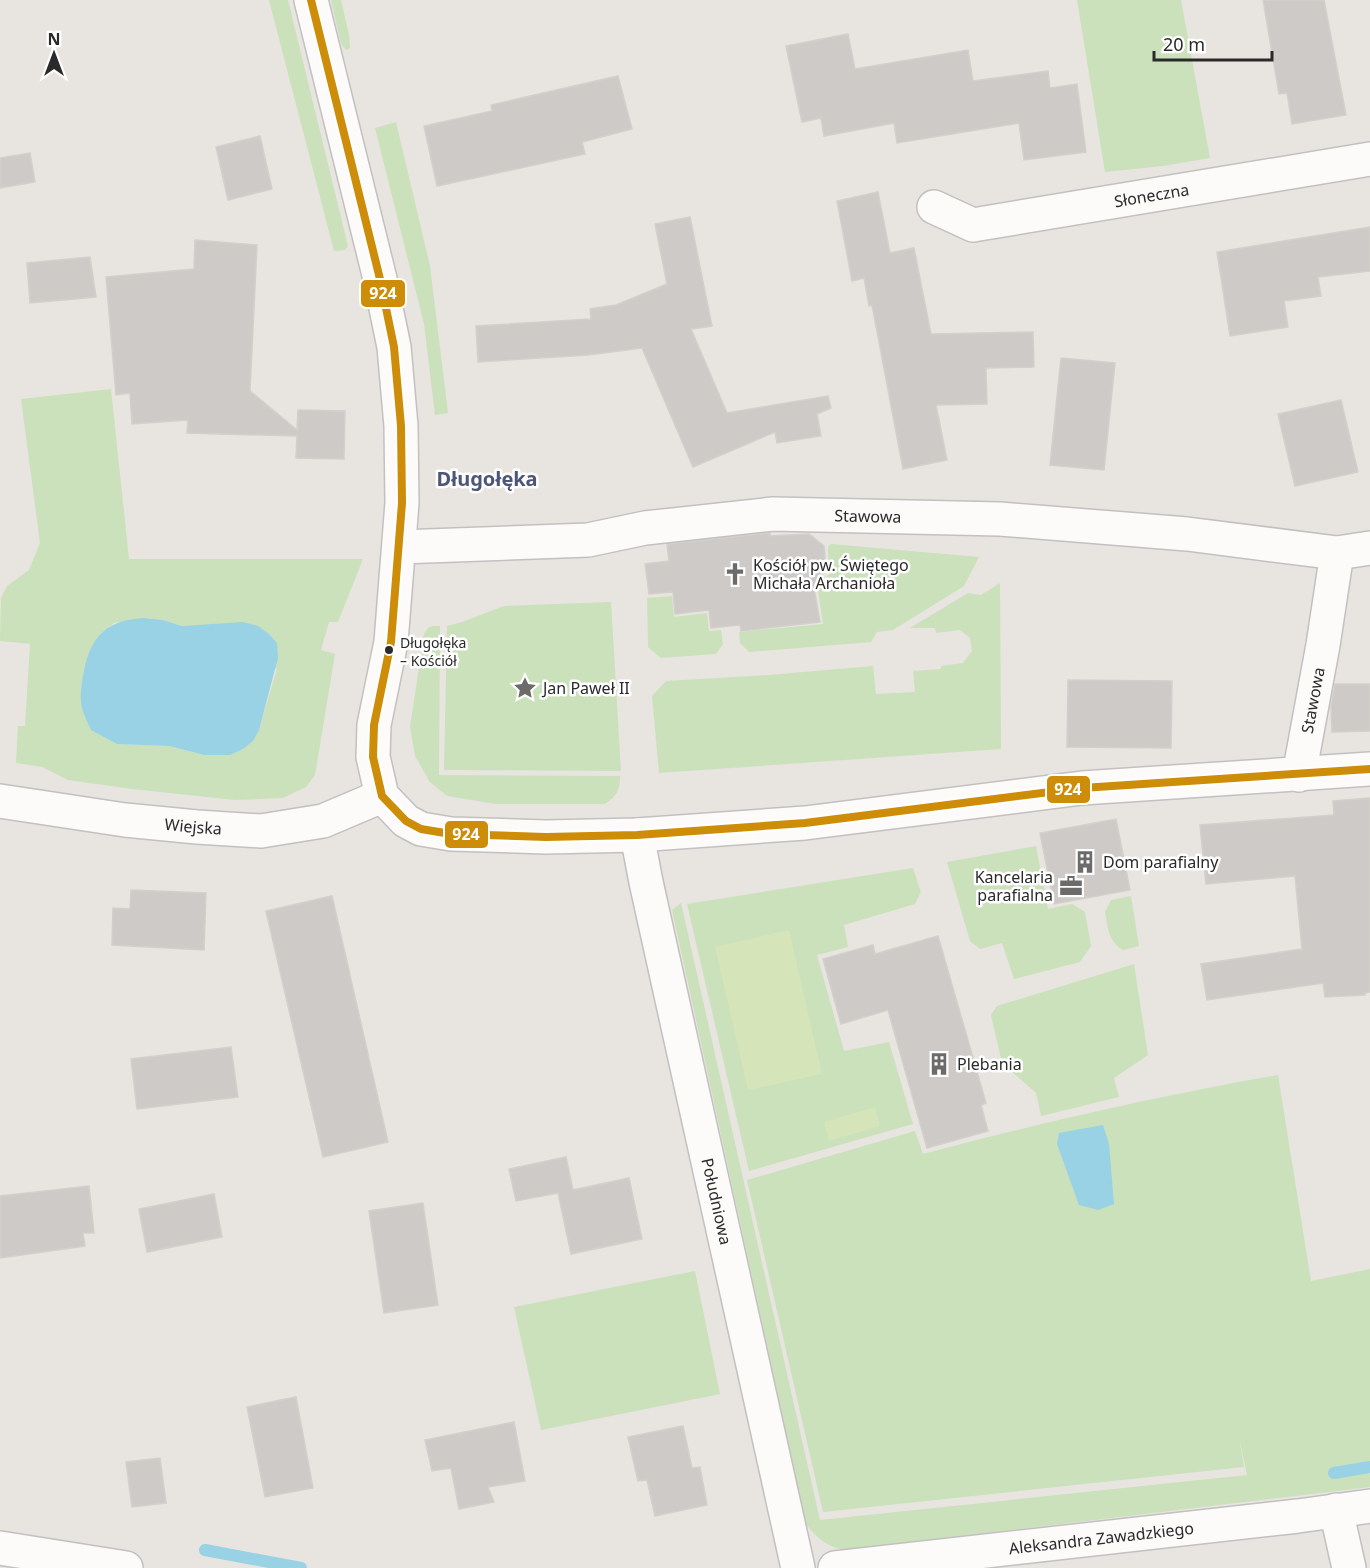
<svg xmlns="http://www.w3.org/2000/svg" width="1370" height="1568" font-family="'Noto Sans',sans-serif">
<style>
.green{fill:#cbe1bb;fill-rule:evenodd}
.pitch{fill:#d5e4b9}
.water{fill:#98d2e4}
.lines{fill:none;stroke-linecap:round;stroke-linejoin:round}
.stream{stroke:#98d2e4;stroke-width:12}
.building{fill:#cdcac7;stroke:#d3d0cc;stroke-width:1.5}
.minor-casing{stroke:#c2c0c1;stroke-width:36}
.minor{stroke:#fcfbfa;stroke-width:33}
.bus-1-casing{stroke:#fff;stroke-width:12}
.bus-1{stroke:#ce8d08;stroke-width:8}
.bus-dot{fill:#2a2a2a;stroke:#fff;stroke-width:2}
.labels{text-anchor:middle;stroke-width:5;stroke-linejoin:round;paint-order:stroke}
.bus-label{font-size:14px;fill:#2a2a2a;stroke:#fff;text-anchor:start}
.street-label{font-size:16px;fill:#2a2a2a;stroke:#fff}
.poi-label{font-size:16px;fill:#2a2a2a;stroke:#fff;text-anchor:start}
.quarter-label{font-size:20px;font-weight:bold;fill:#4d5677;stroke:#fff}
.line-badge{stroke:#fff;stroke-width:2}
.badge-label{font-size:16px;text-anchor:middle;font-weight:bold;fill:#fff}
</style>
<rect width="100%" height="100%" fill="#e8e4e0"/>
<g class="green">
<polygon points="269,0 288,0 348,246 345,250 334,251"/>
<polygon points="331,0 341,0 349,35 350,48 346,50 341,44"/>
<polygon points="1077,0 1181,0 1210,158 1163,166 1105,172"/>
<polygon points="396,122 430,266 448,413 435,415 424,324 375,128"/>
<path d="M 111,389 L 129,559 L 363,559 L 338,622 L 329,622 L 321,650 L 335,654 L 315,775 L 306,787 L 283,798 L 235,800 L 132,789 L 68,780 L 42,767 L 16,763 L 18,726 L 25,726 L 30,644 L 0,641 L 1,598 L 7,586 L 29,570 L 40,543 L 21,399 ZM 145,618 L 163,620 L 182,626 L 204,625 L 277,669 L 259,729 L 204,755 L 169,746 L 117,744 L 105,632 L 114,623 Z"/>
<polygon points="831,544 979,557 964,586 893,630 877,632 871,642 749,652 740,643 739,632 823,624 818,590 829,574 828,547"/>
<polygon points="1000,583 1001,749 659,773 652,696 666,681 769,675 873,666 876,694 915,692 913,671 941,669 941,666 963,663 972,651 970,638 960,630 936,633 935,628 910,628 968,593 981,595"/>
<polygon points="672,596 674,617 707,613 709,631 721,630 723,644 716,654 661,658 648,647 647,598"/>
<polygon points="611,602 621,771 444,770 447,626 462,622 504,606"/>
<path d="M 432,626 L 440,626 L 439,775 L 620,776 C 620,790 617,796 605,804 L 496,804 L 447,796 L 430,782 L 415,756 L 410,727 L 424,634 L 428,628 Z"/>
<polygon points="1036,846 1048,909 1072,904 1085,912 1091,946 1080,962 1014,979 1002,943 980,949 970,941 947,862"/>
<polygon points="913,868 921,892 915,904 844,925 848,947 817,955 844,1051 889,1042 913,1124 749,1171 687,904"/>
<path d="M 1131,896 L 1139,946 L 1123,950 C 1108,941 1108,928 1105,912 L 1111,900 Z"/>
<path d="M 681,903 L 820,1520 L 1247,1475 L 1239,1437 L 1244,1467 L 823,1512 L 747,1180 L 915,1131 L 923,1154 C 1040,1123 1158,1096 1278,1075 L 1311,1281 L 1370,1269 L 1370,1487 L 845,1550 C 828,1548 816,1537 806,1524 L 672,910 Z"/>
<polygon points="1134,964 1148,1055 1114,1078 1119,1097 1041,1116 1036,1093 1002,1063 991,1015 997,1006"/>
<polygon points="695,1271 720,1394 541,1430 514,1307"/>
</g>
<g class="pitch">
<polygon points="789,930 822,1074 748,1090 715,947"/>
<polygon points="875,1107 880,1126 829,1141 824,1122"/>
</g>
<g class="water">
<path d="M 144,618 L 163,620 L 182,626 L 243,622 L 258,626 L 269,634 L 277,643 L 278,658 L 259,730 L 253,741 L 243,749 L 230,755 L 204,755 L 169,746 L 117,744 L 91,730 C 88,723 84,716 82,708 C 79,696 82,682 84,671 C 91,635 108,620 144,618 Z"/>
<polygon points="1103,1125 1109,1144 1114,1204 1098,1210 1079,1205 1057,1144 1059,1133"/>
</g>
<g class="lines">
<g class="stream">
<polyline points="1334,1473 1370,1467"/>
<polyline points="205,1550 301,1568"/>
</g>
</g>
<g class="building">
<polygon points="1263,0 1324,0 1346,115 1292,124 1287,93 1279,94"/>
<polygon points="848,34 855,69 968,50 973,81 1048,71 1050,88 1077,84 1086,152 1024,160 1019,123 897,143 894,123 824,136 821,118 802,122 786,46"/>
<polygon points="618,76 632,129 582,142 585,154 437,186 424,126 492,111 491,105"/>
<polygon points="260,136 272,189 228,200 216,147"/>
<polygon points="30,153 35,182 0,188 0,158"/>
<polygon points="878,192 890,253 914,248 931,334 1033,332 1034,367 986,368 987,404 936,405 947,460 903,469 872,305 869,306 864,278 852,281 837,201"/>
<polygon points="690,217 712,326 691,329 727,413 828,396 831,408 817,414 821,436 777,443 775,432 693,467 642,348 588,355 478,362 476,326 591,319 590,309 616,305 667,284 655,224"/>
<polygon points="1370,227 1370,271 1318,277 1321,296 1284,301 1288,327 1230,336 1217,252"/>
<polygon points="195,240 257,245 250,391 297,430 298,410 345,411 344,459 296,458 297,436 187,433 188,420 132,424 130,393 116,395 106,277 194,269"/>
<polygon points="90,257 96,297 30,303 27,263"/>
<polygon points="1061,358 1115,363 1104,470 1050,465"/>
<polygon points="1341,400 1358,472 1295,486 1278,414"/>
<polygon points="770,533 770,536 809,534 824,546 826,568 814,588 820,622 741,631 740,625 711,628 709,610 675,614 673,592 649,594 645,564 669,561 667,544"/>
<polygon points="1068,680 1172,681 1171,748 1067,747"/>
<polygon points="1335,684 1370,684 1370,731 1332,732 1331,706"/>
<polygon points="1370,798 1370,992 1365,993 1365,995 1325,997 1323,983 1207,1000 1201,964 1302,949 1295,876 1206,884 1200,825 1334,815 1333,801"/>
<polygon points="1116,819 1130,890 1054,904 1040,833"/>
<polygon points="131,890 206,893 204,950 112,945 113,908 130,909"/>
<polygon points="332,896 388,1142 323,1157 266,911"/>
<polygon points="938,936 986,1103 981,1105 988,1131 927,1148 888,1010 841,1024 823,959 873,945 875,954"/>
<polygon points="231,1047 238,1097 137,1109 131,1059"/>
<polygon points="566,1157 573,1190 629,1178 642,1239 571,1254 558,1193 516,1201 509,1169"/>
<polygon points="89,1186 94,1233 83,1233 85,1246 0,1258 0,1196"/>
<polygon points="214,1194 222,1237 147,1252 139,1209"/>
<polygon points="423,1203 438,1305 384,1313 369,1211"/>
<polygon points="296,1397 313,1488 265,1497 247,1407"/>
<polygon points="514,1422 525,1481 488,1487 494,1502 459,1509 451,1468 432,1471 425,1440"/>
<polygon points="683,1426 692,1468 700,1467 707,1505 655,1516 647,1480 638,1481 628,1437"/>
<polygon points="160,1458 166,1503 132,1507 126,1462"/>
</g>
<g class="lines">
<g class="minor-casing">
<g id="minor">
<polyline points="311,0 380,279 394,347 401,426 402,503 391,642 374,725 373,757 382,796 406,821 421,829 451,834 546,837 637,835 805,823 1082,788 1370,769"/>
<path id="s1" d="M 934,207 L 973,225 L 1370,159"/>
<path id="s2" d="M 400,547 L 588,540 L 645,528 L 773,514 L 1000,519 L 1187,534 L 1337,553 L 1370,548"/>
<path id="s3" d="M 1299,775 L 1323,645 L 1337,553"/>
<path id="s4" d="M 0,801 L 125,820 L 197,827 L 261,831 L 323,821 L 382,796"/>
<path id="s5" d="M 637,835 L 646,882 L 798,1568"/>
<polyline points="1336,1510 1349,1568"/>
<polyline points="0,1548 126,1568"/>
<path id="s6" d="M 835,1568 L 1298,1516 L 1370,1506"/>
</g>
</g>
<use href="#minor" class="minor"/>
<g class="bus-1-casing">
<polyline id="bus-1" points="311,0 380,279 394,347 401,426 402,503 391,642 374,725 373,757 382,796 406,821 421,829 451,834 546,837 637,835 805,823 1082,788 1370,769"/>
</g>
<use href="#bus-1" class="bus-1"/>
</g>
<defs>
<g id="church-bare" transform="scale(1.8)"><path d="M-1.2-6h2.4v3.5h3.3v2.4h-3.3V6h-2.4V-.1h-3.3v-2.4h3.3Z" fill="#6c6b6a" stroke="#fff" stroke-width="2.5" paint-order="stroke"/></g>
<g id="sight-bare" transform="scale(1.8)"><path d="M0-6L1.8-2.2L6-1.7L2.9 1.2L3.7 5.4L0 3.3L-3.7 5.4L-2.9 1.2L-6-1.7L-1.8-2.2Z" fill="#6c6b6a" stroke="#fff" stroke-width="2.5" paint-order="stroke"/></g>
<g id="building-bare" transform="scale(1.8)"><path d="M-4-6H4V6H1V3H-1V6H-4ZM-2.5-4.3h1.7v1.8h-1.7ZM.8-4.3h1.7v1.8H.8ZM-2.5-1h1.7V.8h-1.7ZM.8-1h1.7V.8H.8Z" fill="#6c6b6a" stroke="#fff" stroke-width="2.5" paint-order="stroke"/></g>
<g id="office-bare" transform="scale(1.8)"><path d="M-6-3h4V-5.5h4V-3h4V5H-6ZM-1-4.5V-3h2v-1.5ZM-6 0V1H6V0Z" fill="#6c6b6a" stroke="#fff" stroke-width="2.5" paint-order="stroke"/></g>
</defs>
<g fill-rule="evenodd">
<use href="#church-bare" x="735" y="574"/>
<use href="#sight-bare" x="525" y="688"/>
<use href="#building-bare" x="1085" y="862"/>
<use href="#office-bare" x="1071" y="886"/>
<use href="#building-bare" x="939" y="1064"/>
</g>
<circle class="bus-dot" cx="389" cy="650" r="5"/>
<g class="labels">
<g class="bus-label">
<text x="400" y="648">Długołęka<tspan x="400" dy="18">– Kościół</tspan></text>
</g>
<g class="street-label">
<text dy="6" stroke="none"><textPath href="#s1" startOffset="224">Słoneczna</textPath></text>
<text dy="6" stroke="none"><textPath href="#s2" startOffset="470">Stawowa</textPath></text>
<text dy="6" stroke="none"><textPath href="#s3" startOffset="76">Stawowa</textPath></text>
<text dy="6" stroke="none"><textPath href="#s4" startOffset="195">Wiejska</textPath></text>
<text dy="6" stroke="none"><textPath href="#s5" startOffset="375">Południowa</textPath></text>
<text dy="6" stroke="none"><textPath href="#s6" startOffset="268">Aleksandra Zawadzkiego</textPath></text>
</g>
<g class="poi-label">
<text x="753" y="571">Kościół pw. Świętego<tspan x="753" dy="18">Michała Archanioła</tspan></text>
<text x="543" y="694">Jan Paweł II</text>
<text x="1103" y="868">Dom parafialny</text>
<text x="1053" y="883" text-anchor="end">Kancelaria<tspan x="1053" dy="18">parafialna</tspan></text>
<text x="957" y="1070">Plebania</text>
</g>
<g class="quarter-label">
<text x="487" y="486">Długołęka</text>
</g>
</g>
<g class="line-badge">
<rect x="360" y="279" width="46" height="29" rx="6" fill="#ce8d08"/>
<rect x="1046" y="775" width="45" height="29" rx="6" fill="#ce8d08"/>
<rect x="444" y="820" width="45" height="29" rx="6" fill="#ce8d08"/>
</g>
<g class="badge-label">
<text x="383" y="299">924</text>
<text x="1068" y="795">924</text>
<text x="466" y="840">924</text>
</g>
<g transform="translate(54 54)" stroke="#ffffff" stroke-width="4.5" paint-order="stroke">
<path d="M0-4.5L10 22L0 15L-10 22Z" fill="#2a2a2a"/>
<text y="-9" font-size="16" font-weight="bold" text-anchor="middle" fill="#2a2a2a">N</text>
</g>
<path d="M1154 51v9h118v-9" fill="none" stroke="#2a2a2a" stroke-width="3"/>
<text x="1163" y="51" font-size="18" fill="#2a2a2a" stroke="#ffffff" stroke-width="4.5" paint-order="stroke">20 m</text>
</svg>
